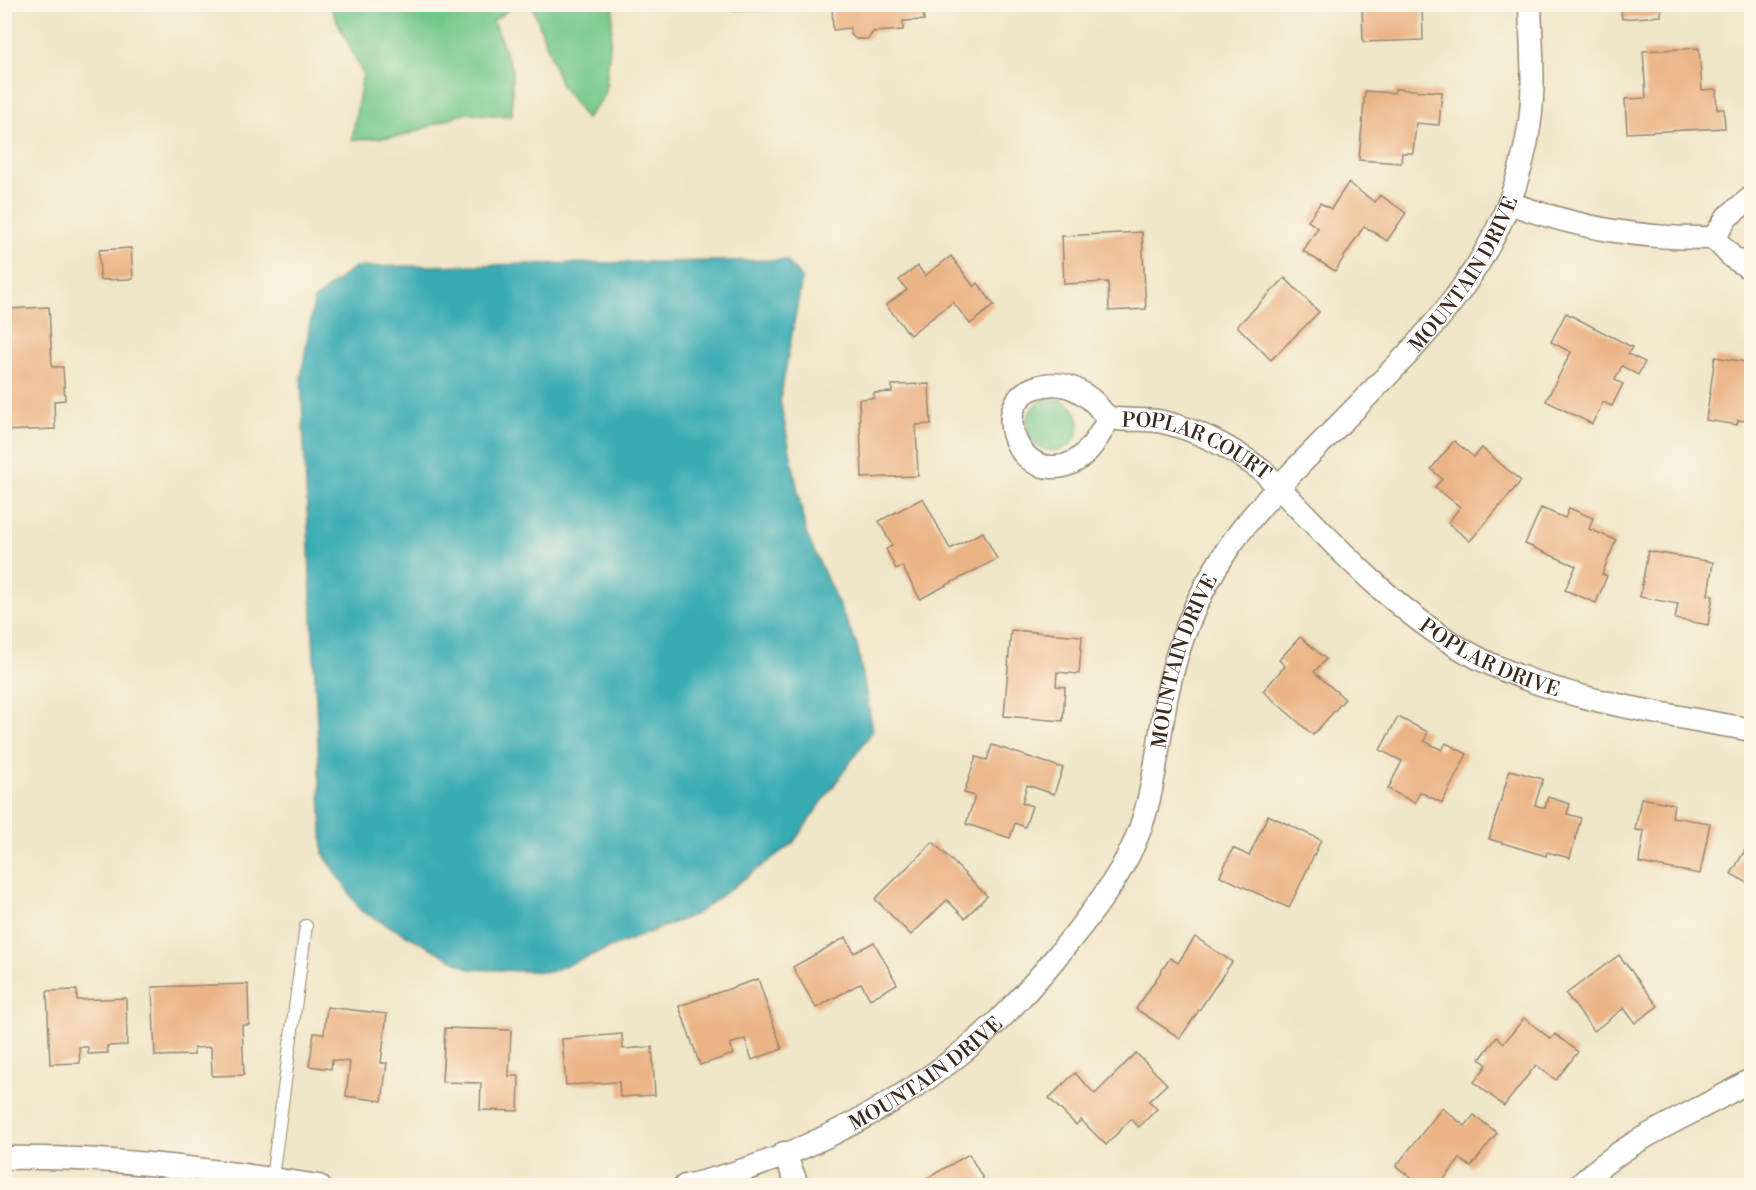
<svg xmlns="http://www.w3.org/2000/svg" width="1756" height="1190" font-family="'Libre Bodoni',serif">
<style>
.green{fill:#72c88c;stroke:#567955;stroke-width:1.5}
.water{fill:#39abb3;stroke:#3a6a68;stroke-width:1.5}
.building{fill:#ebb486}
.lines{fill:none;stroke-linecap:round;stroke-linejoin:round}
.service-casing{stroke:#958872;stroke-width:14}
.minor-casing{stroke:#958872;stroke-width:25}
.service{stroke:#fff;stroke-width:12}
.minor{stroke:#fff;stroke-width:22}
.labels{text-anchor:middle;stroke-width:4.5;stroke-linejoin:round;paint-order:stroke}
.street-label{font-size:20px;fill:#3b2a1e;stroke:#fcf5e5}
</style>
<rect width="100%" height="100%" fill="#fcf5e5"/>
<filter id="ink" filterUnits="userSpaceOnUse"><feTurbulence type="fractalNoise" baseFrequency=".0167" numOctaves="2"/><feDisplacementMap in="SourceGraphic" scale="12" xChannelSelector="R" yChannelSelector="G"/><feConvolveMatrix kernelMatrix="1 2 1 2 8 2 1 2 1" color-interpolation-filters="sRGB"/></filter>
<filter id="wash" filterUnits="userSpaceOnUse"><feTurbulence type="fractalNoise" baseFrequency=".008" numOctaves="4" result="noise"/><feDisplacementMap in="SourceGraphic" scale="24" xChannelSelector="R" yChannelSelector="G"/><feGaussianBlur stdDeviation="1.35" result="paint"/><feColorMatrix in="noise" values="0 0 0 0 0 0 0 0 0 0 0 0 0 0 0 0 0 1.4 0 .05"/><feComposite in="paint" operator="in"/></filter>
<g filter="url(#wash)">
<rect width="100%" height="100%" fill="#efe5c7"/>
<g class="green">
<polygon points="329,4 515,5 493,21 512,69 512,116 464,113 403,136 352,140 363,74"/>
<polygon points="532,5 614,5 605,95 586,119 561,85"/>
<circle cx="1053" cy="425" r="26"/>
</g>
<polygon class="water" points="786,260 802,279 780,400 806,533 857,645 873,730 793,843 696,914 549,972 470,969 361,911 323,853 301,377 314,300 354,267"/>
<g id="blocks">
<g class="building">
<polygon points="733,4 788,4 788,10 733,11"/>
<polygon points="832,4 923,4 924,20 903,21 903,30 873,32 868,39 856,39 850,34 850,28 833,30"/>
<polygon points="1362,4 1422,4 1423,40 1363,42"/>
<polygon points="1621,5 1661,5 1661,16 1622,19"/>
<polygon points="1699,48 1702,90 1716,89 1717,109 1724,109 1725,128 1627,133 1625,99 1646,98 1643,51"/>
<polygon points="1395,89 1442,92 1439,125 1416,123 1413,153 1402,153 1401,163 1359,160 1365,91 1394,93"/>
<polygon points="1348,183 1375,202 1380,195 1406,213 1387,241 1364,226 1335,271 1303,251 1318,228 1308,221 1320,203 1331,209"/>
<polygon points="1142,232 1146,309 1109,311 1108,282 1064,284 1062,236"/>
<polygon points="131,248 133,279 100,280 99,250"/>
<polygon points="951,256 974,287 978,283 994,305 970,324 953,302 910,335 886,305 907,290 899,280 918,266 925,276"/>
<polygon points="1285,278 1319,312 1271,360 1237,326"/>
<polygon points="49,307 52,367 63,367 65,400 54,401 55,429 4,431 4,309"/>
<polygon points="1566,313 1632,347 1628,354 1645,362 1638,375 1622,366 1615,380 1623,384 1612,406 1603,402 1592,424 1546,401 1571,352 1551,342"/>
<polygon points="1715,357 1752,363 1752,422 1738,420 1737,425 1706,420"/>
<polygon points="929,384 931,424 916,425 918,476 862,478 859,399 874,398 874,393 892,392 892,385"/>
<polygon points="1454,441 1474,457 1482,448 1521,481 1470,541 1448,523 1460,507 1435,487 1442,479 1431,469"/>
<polygon points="923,498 950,549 983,532 997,559 920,599 902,566 896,569 886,549 892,546 879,521"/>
<polygon points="1541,508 1565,518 1569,508 1593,518 1589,529 1616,540 1602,574 1607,576 1596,603 1565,590 1576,566 1525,544"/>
<polygon points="1648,551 1713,562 1708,595 1713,596 1708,625 1675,619 1678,604 1640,597"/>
<polygon points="1011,630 1082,636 1079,674 1057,672 1056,686 1065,687 1063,721 1004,716"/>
<polygon points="1300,637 1326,659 1314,672 1345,699 1313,735 1263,691 1285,666 1279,660"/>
<polygon points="1398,717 1428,732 1424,741 1442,750 1446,743 1467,754 1442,803 1420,792 1415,803 1388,789 1402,761 1380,750"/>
<polygon points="992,745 1063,768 1054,794 1027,785 1022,803 1032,806 1025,827 1015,823 1010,838 966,824 975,796 964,793 976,757 987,760"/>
<polygon points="1510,770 1543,779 1535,805 1545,808 1548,797 1570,804 1567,814 1581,818 1570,858 1547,852 1546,856 1489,839"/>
<polygon points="1641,798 1674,804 1672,817 1710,823 1700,874 1639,863 1644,831 1635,830"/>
<polygon points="1268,815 1321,840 1289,908 1220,876 1233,848 1249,856"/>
<polygon points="1752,838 1752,885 1731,874"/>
<polygon points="933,842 987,896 965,918 947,900 911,935 875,899"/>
<polygon points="846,937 854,953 874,942 897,984 870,999 861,983 816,1008 793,967"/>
<polygon points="1195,937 1232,962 1180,1038 1136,1009 1170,958 1178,963"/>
<polygon points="1619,955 1658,1006 1635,1023 1624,1008 1594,1031 1566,994"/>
<polygon points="758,979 782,1049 752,1060 745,1039 730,1044 734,1054 700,1065 679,1006"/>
<polygon points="248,984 249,1025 242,1025 244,1075 212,1076 211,1047 194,1048 194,1055 155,1056 152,987"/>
<polygon points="77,990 77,1000 126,998 127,1045 107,1046 108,1053 88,1054 88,1047 79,1047 80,1063 50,1064 47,991"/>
<polygon points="327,1007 387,1014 381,1063 387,1063 382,1101 346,1096 350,1062 332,1060 331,1069 309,1066 314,1033 324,1034"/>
<polygon points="1524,1018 1551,1039 1555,1034 1578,1052 1556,1080 1536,1065 1504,1106 1474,1082 1487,1065 1480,1059 1497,1037 1504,1043"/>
<polygon points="445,1028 511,1030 509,1076 519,1076 518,1111 480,1110 481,1083 442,1082"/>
<polygon points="622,1034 623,1049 652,1047 655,1095 620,1097 619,1082 566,1085 562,1039"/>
<polygon points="1136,1053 1167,1084 1149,1101 1157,1109 1139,1127 1131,1119 1106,1145 1081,1120 1076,1125 1049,1098 1075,1073 1095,1094"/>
<polygon points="1442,1108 1465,1126 1474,1115 1497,1133 1471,1167 1460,1159 1439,1186 1422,1186 1396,1166"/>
<polygon points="969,1154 987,1186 915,1186 919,1183"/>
</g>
</g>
</g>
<g filter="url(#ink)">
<use href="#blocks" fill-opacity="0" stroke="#958872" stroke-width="1.5"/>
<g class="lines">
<g class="service-casing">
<polyline id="service" points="272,1178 306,926"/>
</g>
<g class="minor-casing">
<g id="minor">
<path d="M 1509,203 C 1579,228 1640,239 1714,238 L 1732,257 L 1752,270"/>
<polyline points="1714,238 1727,217 1752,197"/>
<path id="s1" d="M 1109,418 C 1097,440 1083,466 1055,467 C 1013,470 993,403 1034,388 C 1059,379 1078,387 1096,404 C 1099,408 1104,415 1109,417 C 1117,421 1146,419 1158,421 C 1198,429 1232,448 1264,472 C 1326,536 1400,619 1480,659 C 1564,701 1659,713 1752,730"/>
<polyline points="784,1153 798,1186"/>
<path d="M 4,1158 C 110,1156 214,1170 319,1186"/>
<path id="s2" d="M 685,1186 C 795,1162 916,1099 998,1021 C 1026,994 1051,964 1075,934 C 1100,902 1126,868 1140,829 C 1155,787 1158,743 1166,700 C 1176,647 1197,595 1227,550 C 1256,507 1294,471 1330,434 C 1422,340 1512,259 1530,121 C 1535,82 1531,43 1530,4"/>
<path d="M 1579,1186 C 1630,1135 1693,1116 1752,1079"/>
</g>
</g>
<use href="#service" class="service"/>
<use href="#minor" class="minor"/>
</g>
</g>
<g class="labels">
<g class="street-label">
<text dy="7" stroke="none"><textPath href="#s2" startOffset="1258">MOUNTAIN DRIVE</textPath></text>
<text dy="7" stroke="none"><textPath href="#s1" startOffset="370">POPLAR COURT</textPath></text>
<text dy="7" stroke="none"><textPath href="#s1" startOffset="740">POPLAR DRIVE</textPath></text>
<text dy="7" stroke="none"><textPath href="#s2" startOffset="772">MOUNTAIN DRIVE</textPath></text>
<text dy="7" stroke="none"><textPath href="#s2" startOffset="268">MOUNTAIN DRIVE</textPath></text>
</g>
</g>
<rect width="1756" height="1190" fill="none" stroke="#fcf5e5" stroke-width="24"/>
</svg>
